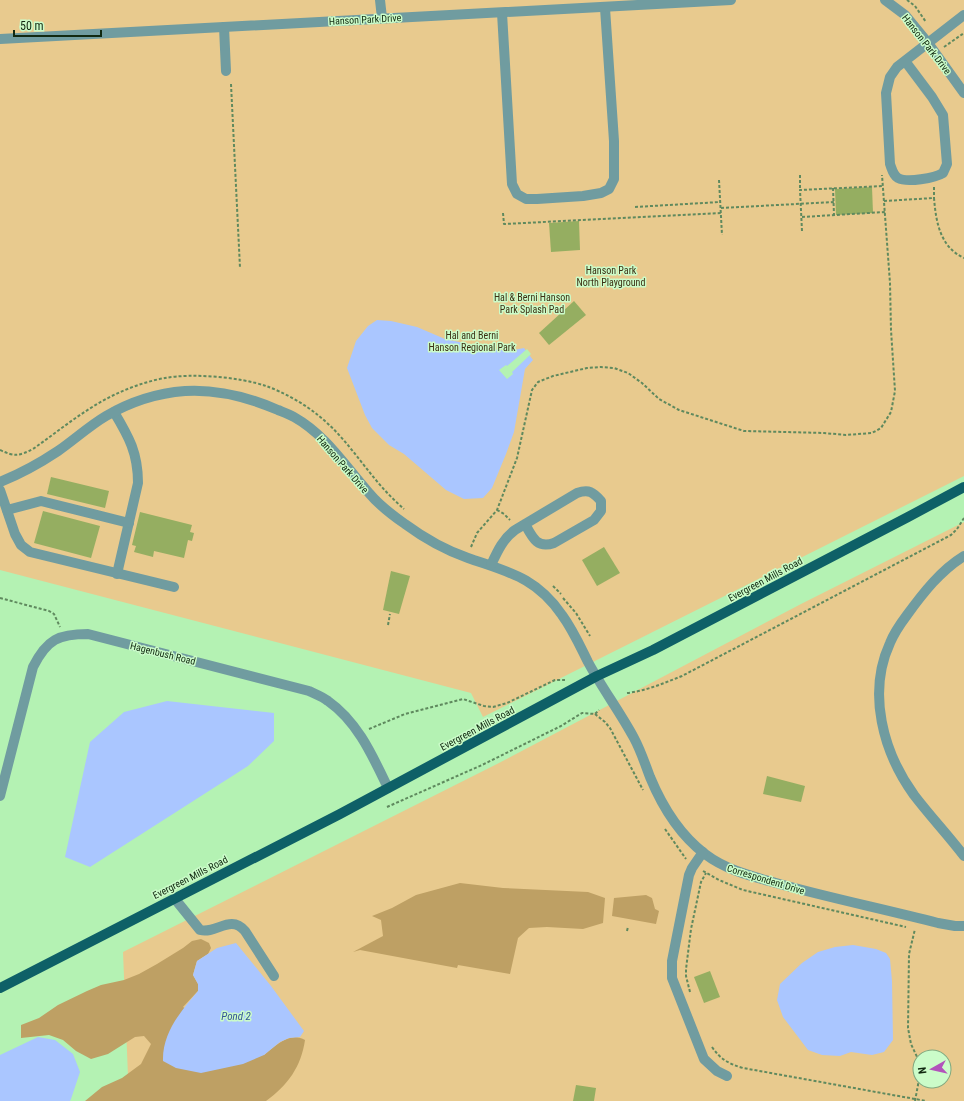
<svg xmlns="http://www.w3.org/2000/svg" width="964" height="1101" font-family="'Roboto Condensed',sans-serif">
<style>
.green{fill:#e8ca8e;fill-rule:evenodd}
.forest{fill:#bea064}
.water{fill:#aac6ff}
.pier{fill:#b4f2b3}
.building{fill:#95ae61}
.lines{fill:none;stroke-linecap:round;stroke-linejoin:round}
.path{stroke:#5f895e;stroke-width:2;stroke-dasharray:3 2;stroke-linecap:butt}
.minor{stroke:#709ca0;stroke-width:10}
.major{stroke:#0e6067;stroke-width:10}
.labels{text-anchor:middle;stroke-width:3;stroke-linejoin:round;paint-order:stroke}
.street-label{font-size:10px;fill:#112911;stroke:#cbfcc9}
.park-label{font-size:10px;fill:#3c2f13;stroke:#cbfcc9}
.water-label{font-size:11px;font-style:italic;fill:#355497;stroke:#cbfcc9}
</style>
<rect width="100%" height="100%" fill="#b4f2b3"/>
<g class="green">
<polygon points="0,0 964,0 964,476 483,717 471,693 0,570"/>
<path d="M 964,522 L 964,1101 L 129,1101 L 123,952 L 497,764 L 801,604 ZM 920,1057 L 944,1057 L 944,1081 L 920,1081 Z"/>
</g>
<g class="forest">
<polygon points="460,883 503,888 588,892 605,898 603,923 583,929 547,927 529,928 518,938 510,974 458,965 457,968 360,950 353,952 383,936 381,920 372,916 392,908 416,895"/>
<polygon points="646,895 652,898 655,909 659,911 656,924 612,916 614,898"/>
<path d="M 201,939 L 209,943 L 211,948 L 208,954 L 197,961 L 193,975 L 198,984 L 198,991 L 183,1007 L 264,1055 C 275,1046 290,1031 305,1040 C 301,1067 288,1085 266,1101 L 85,1101 L 102,1087 L 122,1078 L 141,1064 L 151,1044 L 144,1036 L 135,1037 L 108,1054 L 91,1059 L 76,1051 L 63,1040 L 49,1035 L 21,1038 L 21,1025 L 39,1018 L 58,1005 L 87,991 L 101,985 L 124,980 L 139,974 L 157,964 L 183,948 L 192,941 Z"/>
</g>
<g class="water">
<polygon points="377,320 391,321 417,327 445,339 492,349 509,351 524,348 533,360 525,369 514,432 506,454 492,488 483,498 464,499 446,490 404,454 389,445 372,428 365,415 347,368 356,341 368,326"/>
<polygon points="167,701 274,713 274,741 248,766 90,867 65,857 90,742 124,712"/>
<path d="M 236,943 L 271,986 L 304,1031 L 300,1037 L 289,1038 L 280,1042 L 264,1055 L 243,1064 L 201,1073 L 176,1068 L 163,1061 C 162,1033 181,1011 198,991 L 198,984 L 193,975 L 197,961 L 217,948 Z"/>
<polygon points="853,945 876,949 886,953 890,959 892,981 893,1040 884,1052 872,1055 851,1052 840,1056 822,1055 808,1050 783,1017 777,1000 780,984 802,963 818,952 835,947"/>
<polygon points="38,1037 55,1040 73,1054 80,1072 71,1099 70,1101 0,1101 0,1055"/>
</g>
<polygon class="pier" points="527,349 531,354 512,372 513,374 507,379 499,370 506,365 507,366"/>
<g class="building">
<polygon points="872,187 873,213 836,215 835,189"/>
<polygon points="579,221 580,250 551,252 549,223"/>
<polygon points="574,301 586,315 549,345 539,333"/>
<polygon points="51,477 109,491 105,508 47,494"/>
<polygon points="43,511 100,526 91,558 34,543"/>
<polygon points="140,512 192,525 190,532 194,533 192,541 188,540 184,558 154,551 153,557 134,552 136,546 132,545"/>
<polygon points="604,547 620,573 597,586 582,560"/>
<polygon points="391,571 410,576 399,614 383,610"/>
<polygon points="767,776 805,786 801,802 763,794"/>
<polygon points="710,971 720,997 704,1003 694,977"/>
<polygon points="576,1085 596,1088 594,1101 573,1101"/>
</g>
<g class="lines">
<g class="path">
<polyline points="907,0 915,6 926,22"/>
<polyline points="944,47 964,33"/>
<polyline points="231,84 240,268"/>
<polyline points="800,175 800,190"/>
<polyline points="719,180 722,235"/>
<polyline points="934,187 934,198"/>
<polyline points="833,188 834,215"/>
<path d="M 884,201 L 934,198 C 936,222 940,247 964,258"/>
<polyline points="635,207 720,202"/>
<polyline points="721,208 834,202"/>
<polyline points="503,213 504,224 721,213"/>
<polyline points="802,217 885,212"/>
<polyline points="802,231 800,190 883,186"/>
<path d="M 0,450 C 15,457 19,456 33,449 C 60,430 86,408 116,394 C 131,387 148,381 165,378 C 192,373 240,377 266,386 C 283,392 305,404 319,416 C 344,436 360,462 381,486 C 388,494 396,502 404,509"/>
<polyline points="497,510 504,514 510,520"/>
<polyline points="471,547 477,533 497,510 517,458 532,390 538,382 553,376 587,368 601,367 614,368 628,373 642,383 659,399 679,410 744,431 824,433 846,435 872,433 881,428 891,412 895,391 891,330 890,283 882,175"/>
<polyline points="553,586 561,594"/>
<polyline points="0,598 49,611 54,614 60,627"/>
<polyline points="563,598 576,613 590,636"/>
<polyline points="388,625 390,614"/>
<path d="M 627,693 C 646,691 664,683 682,676 L 951,535 L 957,529 L 964,518"/>
<polyline points="595,714 605,722 610,728 643,790"/>
<polyline points="369,729 405,714 463,699 484,706 493,707 507,703 555,680 565,680"/>
<polyline points="387,807 482,765 561,726 582,713 595,714 599,710"/>
<polyline points="665,829 686,859"/>
<polyline points="703,871 719,880 743,890 906,927"/>
<polyline points="627,931 628,927"/>
<polyline points="690,992 686,976 686,969 691,929 701,882 706,873"/>
<path d="M 712,1047 C 720,1059 729,1064 743,1068 L 926,1101"/>
<polyline points="915,1101 918,1085 919,1066 918,1059 911,1044 908,1028 909,954 915,929"/>
</g>
<g class="minor">
<polyline points="380,0 382,18"/>
<polyline points="885,0 905,15 928,43 964,93"/>
<polyline points="502,13 512,184 517,194 526,199 537,199 583,196 601,193 609,189 614,179 614,141 605,8"/>
<polyline points="224,27 226,71"/>
<polyline points="0,39 731,0"/>
<path d="M 905,61 L 932,97 L 943,115 L 947,164 L 943,173 C 935,178 907,183 898,178 C 893,175 892,169 890,164 L 886,93 L 890,77 L 897,67 L 964,15"/>
<path d="M 114,412 C 129,437 138,453 138,483 L 117,574"/>
<path d="M 0,482 C 20,474 40,463 58,451 C 74,440 89,426 106,416 C 130,402 158,393 185,391 C 218,389 248,397 278,410 C 283,412 289,414 294,417 C 326,435 345,466 369,493 C 379,505 392,515 405,524 C 424,538 445,550 468,558 C 508,572 536,577 562,615 C 573,630 580,646 588,662 C 602,688 620,712 634,738 C 641,751 645,764 650,777 C 662,806 680,835 705,854 C 726,870 751,876 776,883 C 830,898 884,909 938,923 L 955,926 L 964,926"/>
<polyline points="0,490 15,534 21,545 30,552 174,587"/>
<polyline points="7,510 41,501 129,523"/>
<path d="M 964,556 C 941,570 923,593 907,615 C 901,623 894,633 890,643 C 867,693 883,752 914,795 C 930,816 948,835 964,856"/>
<path d="M 491,565 C 498,550 503,539 515,530 L 577,493 C 589,489 593,492 601,501 L 601,511 L 594,520 L 554,543 C 537,549 532,537 525,524"/>
<path d="M 0,796 L 33,667 C 47,639 59,634 88,634 L 309,691 C 315,694 323,697 328,701 C 358,722 373,757 388,788"/>
<polyline points="703,852 692,868 689,875 672,961 672,978 704,1059 717,1071 727,1076"/>
<path d="M 175,899 L 200,930 C 217,934 230,914 245,931 L 274,976"/>
</g>
<polyline class="major" points="0,988 340,814 597,676 653,650 908,517 964,487"/>
</g>
<g class="labels">
<g class="street-label">
<text transform="translate(365 19) rotate(-3)" y="4">Hanson Park Drive</text>
<text transform="translate(927 44) rotate(52)" y="4">Hanson Park Drive</text>
<text transform="translate(343 464) rotate(49)" y="4">Hanson Park Drive</text>
<text transform="translate(765 579) rotate(-28)" y="4">Evergreen Mills Road</text>
<text transform="translate(163 653) rotate(14)" y="4">Hagenbush Road</text>
<text transform="translate(477 728) rotate(-28)" y="4">Evergreen Mills Road</text>
<text transform="translate(190 877) rotate(-27)" y="4">Evergreen Mills Road</text>
<text transform="translate(766 879) rotate(17)" y="4">Correspondent Drive</text>
</g>
<g class="park-label">
<text x="611" y="274">Hanson Park<tspan x="611" dy="12">North Playground</tspan></text>
<text x="532" y="301">Hal &amp; Berni Hanson<tspan x="532" dy="12">Park Splash Pad</tspan></text>
<text x="472" y="339">Hal and Berni<tspan x="472" dy="12">Hanson Regional Park</tspan></text>
</g>
<g class="water-label">
<text x="236" y="1020">Pond 2</text>
</g>
</g>
<g transform="translate(932 1069) rotate(262)"><circle r="19" fill="#cbfcc9" stroke="#81a87f"/>
<path d="M0-3L7 15L0 10L-7 15Z" fill="#b253bb"/>
<text y="-6" font-size="11" font-weight="bold" text-anchor="middle" fill="#112911">N</text>
</g>
<path d="M14 30v6h87v-6" fill="none" stroke="#112911" stroke-width="2"/>
<text x="20" y="30" font-size="12" fill="#112911" stroke="#cbfcc9" stroke-width="3" paint-order="stroke">50 m</text>
</svg>
